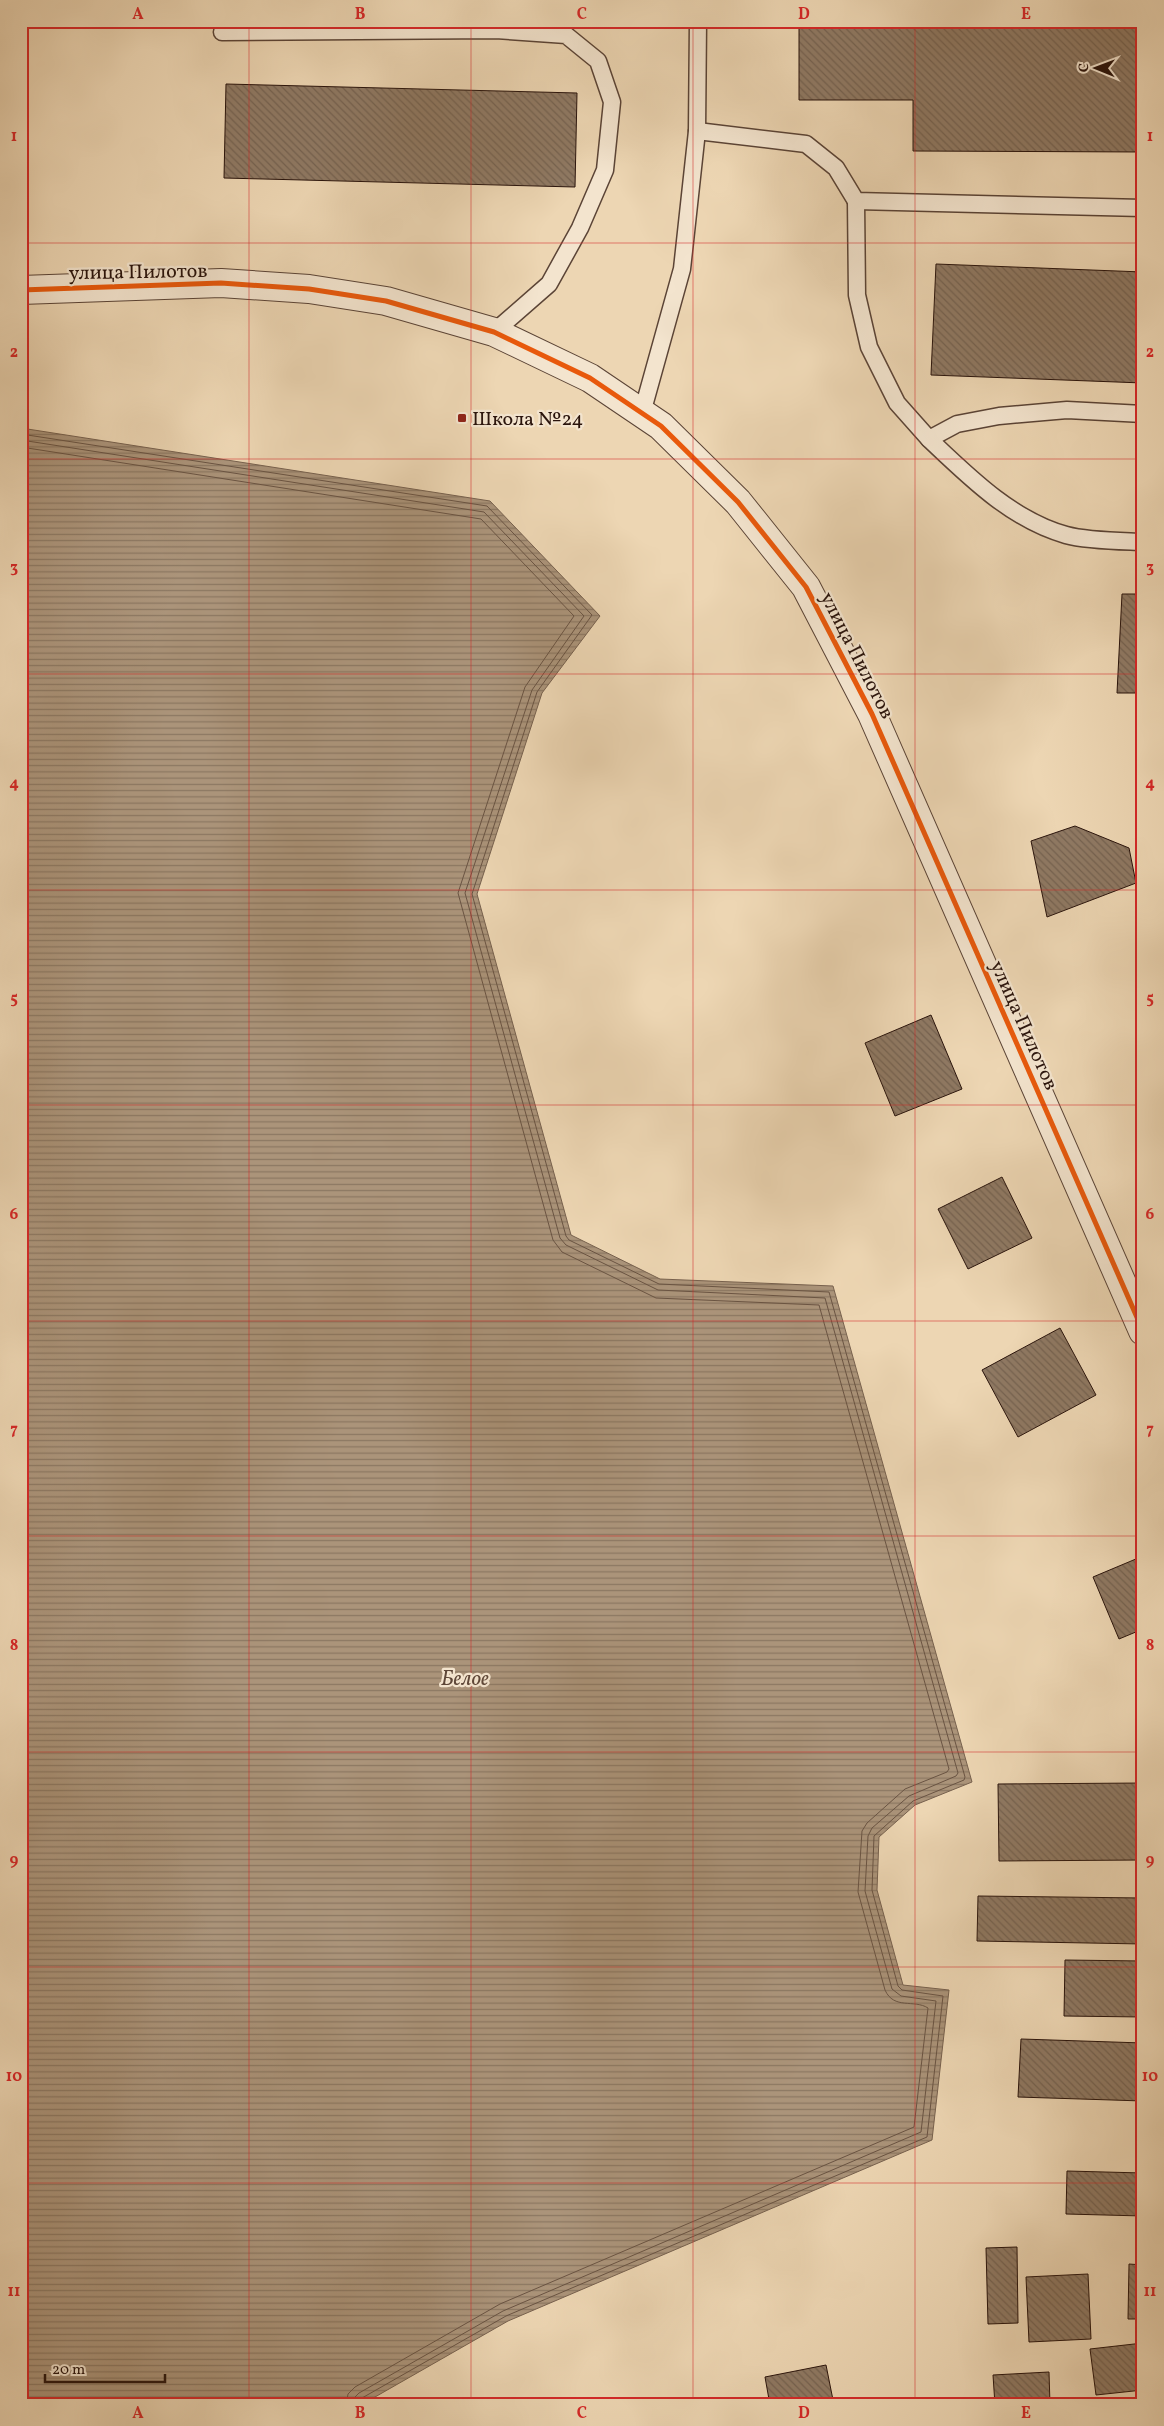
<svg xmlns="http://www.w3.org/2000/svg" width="1164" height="2426" font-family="Vollkorn,serif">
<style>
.water{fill:url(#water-rules);stroke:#77614e}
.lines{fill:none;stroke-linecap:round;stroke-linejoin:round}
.shore{stroke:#6a5443;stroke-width:1}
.building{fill:url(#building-back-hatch);stroke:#2a140c}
.service-casing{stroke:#5b4436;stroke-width:19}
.tertiary-casing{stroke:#5b4436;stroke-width:30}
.service{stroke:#f3e4ce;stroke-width:16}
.tertiary{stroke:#f3e4ce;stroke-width:28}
.cycleway-casing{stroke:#f3e4ce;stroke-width:8}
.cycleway{stroke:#e8590c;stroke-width:5}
.grid{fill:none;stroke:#d62828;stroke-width:1;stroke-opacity:0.55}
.poi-dot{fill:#8f2418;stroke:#f3e4ce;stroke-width:2}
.labels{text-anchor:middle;stroke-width:4.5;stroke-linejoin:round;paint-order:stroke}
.street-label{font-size:20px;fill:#2a140c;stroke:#f3e4ce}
.poi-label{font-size:20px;fill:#2a140c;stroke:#f3e4ce;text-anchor:start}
.water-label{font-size:21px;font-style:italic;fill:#5e4738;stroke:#f3e4ce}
.neatline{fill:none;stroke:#d62828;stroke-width:2}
.grid-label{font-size:16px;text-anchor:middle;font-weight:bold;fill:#d62828}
</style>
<defs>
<pattern id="water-rules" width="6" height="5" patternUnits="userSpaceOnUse" patternTransform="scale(1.25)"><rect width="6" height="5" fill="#ab947a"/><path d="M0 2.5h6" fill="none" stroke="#8b7862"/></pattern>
<pattern id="building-back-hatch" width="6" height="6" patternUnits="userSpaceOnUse" patternTransform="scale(1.25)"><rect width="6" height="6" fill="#8f7963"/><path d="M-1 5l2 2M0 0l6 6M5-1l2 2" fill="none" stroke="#756250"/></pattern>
</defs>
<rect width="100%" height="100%" fill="#edd6b3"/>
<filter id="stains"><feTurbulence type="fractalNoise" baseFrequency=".004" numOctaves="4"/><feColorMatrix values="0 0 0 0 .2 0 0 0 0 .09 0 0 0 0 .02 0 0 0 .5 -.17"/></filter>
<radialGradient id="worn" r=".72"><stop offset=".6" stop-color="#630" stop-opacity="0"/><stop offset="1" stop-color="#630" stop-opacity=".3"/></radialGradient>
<polygon class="water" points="21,428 490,501 600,616 542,693 477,894 571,1235 660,1279 833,1286 972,1782 915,1805 879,1837 877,1890 903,1985 949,1990 932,2140 508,2321 361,2405 21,2405"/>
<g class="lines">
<g class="shore">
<polyline points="21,434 487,506 592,615 537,692 472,894 566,1236 569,1240 659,1284 829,1292 965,1777 964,1780 913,1801 874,1836 872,1890 898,1986 902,1990 943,1996 927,2137 506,2316 362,2398 360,2405"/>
<polyline points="21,440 484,512 584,616 532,690 465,893 560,1238 566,1245 658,1290 825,1298 958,1773 956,1776 909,1796 872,1828 868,1836 865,1891 892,1989 901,1996 936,2001 921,2132 503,2311 359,2393 354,2398 353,2405"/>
<path d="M 21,447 L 481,519 L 574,616 L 525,687 L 458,893 L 553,1240 L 562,1252 L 656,1298 L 819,1305 L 949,1769 L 947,1772 L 905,1789 L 867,1823 L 862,1831 L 858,1892 L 885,1990 C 894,2010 914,1999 928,2008 L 914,2127 L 500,2304 L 355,2387 L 348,2394 L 346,2405"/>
</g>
</g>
<g class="building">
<polygon points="799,21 1143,21 1143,152 913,151 913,100 799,100"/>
<polygon points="226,84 577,93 575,187 224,178"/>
<polygon points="936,264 1143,272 1143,383 931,375"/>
<polygon points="1122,594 1143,594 1143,693 1117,693"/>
<polygon points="1075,826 1129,848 1136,883 1047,917 1031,841"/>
<polygon points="931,1015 962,1089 895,1116 865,1043"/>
<polygon points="1002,1177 1032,1238 968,1269 938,1209"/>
<polygon points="1060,1328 1096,1395 1018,1437 982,1370"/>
<polygon points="1143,1556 1143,1629 1119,1639 1093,1577"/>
<polygon points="1143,1783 1143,1860 999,1861 998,1784"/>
<polygon points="978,1896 1143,1898 1143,1944 977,1941"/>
<polygon points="1065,1960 1143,1961 1143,2017 1064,2016"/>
<polygon points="1021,2039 1143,2043 1143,2101 1018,2097"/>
<polygon points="1067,2171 1143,2173 1143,2216 1066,2214"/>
<polygon points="1017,2247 1018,2323 988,2324 986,2248"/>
<polygon points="1129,2264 1143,2265 1143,2319 1128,2319"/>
<polygon points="1088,2274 1091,2339 1029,2342 1026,2277"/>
<polygon points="1143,2343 1143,2390 1096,2395 1090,2349"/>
<polygon points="826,2365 834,2405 770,2405 765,2377"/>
<polygon points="1049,2372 1050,2405 995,2405 993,2375"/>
</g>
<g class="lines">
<g class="service-casing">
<g id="service">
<polyline points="222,32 496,30 566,35 598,61 612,102 605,170 580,228 549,284 494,332"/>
<polyline points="697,131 806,144 836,168 856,201 1143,208"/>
<polyline points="856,201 857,295 869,347 897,403 929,439 957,424 999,416 1067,410 1143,414"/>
<polyline points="642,413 682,269 697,131 698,21"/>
<path d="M 929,439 C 969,477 1012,520 1066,535 C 1088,541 1120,541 1143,542"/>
</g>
</g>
<g class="tertiary-casing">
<polyline id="tertiary" points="21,290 221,283 309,289 386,301 494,332 590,378 661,426 738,502 806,587 872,714 1143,1331"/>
</g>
<use href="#service" class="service"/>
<use href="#tertiary" class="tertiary"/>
<g class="cycleway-casing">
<polyline id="cycleway" points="21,290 221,283 309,289 386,301 494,332 590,378 661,426 738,502 806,587 872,714 1143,1331"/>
</g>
<use href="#cycleway" class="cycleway"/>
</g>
<path class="grid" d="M 249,21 L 249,2405M 471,21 L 471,2405M 693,21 L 693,2405M 915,21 L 915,2405M 21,243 L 1143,243M 21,459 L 1143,459M 21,674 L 1143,674M 21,890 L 1143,890M 21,1105 L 1143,1105M 21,1321 L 1143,1321M 21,1536 L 1143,1536M 21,1752 L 1143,1752M 21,1967 L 1143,1967M 21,2183 L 1143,2183"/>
<rect class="poi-dot" x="457" y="413" width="10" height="10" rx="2.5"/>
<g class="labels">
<g class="street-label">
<text transform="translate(138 271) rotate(-1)" y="7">улица Пилотов</text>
<text transform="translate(858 655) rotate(63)" y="7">улица Пилотов</text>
<text transform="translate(1025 1025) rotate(66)" y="7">улица Пилотов</text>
</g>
<g class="poi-label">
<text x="472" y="425">Школа №24</text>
</g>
<g class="water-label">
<text x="465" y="1685">Белое</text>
</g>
</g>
<rect width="1164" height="2426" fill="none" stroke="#edd6b3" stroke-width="55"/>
<g transform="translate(1096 68) rotate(271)" stroke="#f3e4ce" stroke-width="4" paint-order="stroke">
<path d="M0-4L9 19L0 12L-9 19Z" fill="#2a140c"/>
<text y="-8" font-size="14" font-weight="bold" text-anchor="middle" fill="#2a140c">С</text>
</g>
<path d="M45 2374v8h120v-8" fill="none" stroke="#2a140c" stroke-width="2.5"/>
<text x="52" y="2374" font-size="15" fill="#2a140c" stroke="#f3e4ce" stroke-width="4" paint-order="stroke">20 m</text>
<rect x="28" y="28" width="1108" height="2370" class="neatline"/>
<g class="grid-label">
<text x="138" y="19">A</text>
<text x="360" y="19">B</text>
<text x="582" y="19">C</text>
<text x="804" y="19">D</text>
<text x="1026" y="19">E</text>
<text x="14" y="141">1</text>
<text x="1150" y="141">1</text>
<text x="14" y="357">2</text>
<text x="1150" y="357">2</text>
<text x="14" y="572">3</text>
<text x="1150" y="572">3</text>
<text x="14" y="788">4</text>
<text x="1150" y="788">4</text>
<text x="14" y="1003">5</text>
<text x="1150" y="1003">5</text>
<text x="14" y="1219">6</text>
<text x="1150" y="1219">6</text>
<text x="14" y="1434">7</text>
<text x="1150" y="1434">7</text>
<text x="14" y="1650">8</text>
<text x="1150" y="1650">8</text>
<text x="14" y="1865">9</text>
<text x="1150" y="1865">9</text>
<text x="14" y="2081">10</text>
<text x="1150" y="2081">10</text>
<text x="14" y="2296">11</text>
<text x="1150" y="2296">11</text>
<text x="138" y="2418">A</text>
<text x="360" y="2418">B</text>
<text x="582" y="2418">C</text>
<text x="804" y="2418">D</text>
<text x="1026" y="2418">E</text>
</g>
<rect width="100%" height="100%" filter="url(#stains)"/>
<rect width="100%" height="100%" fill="url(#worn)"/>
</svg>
